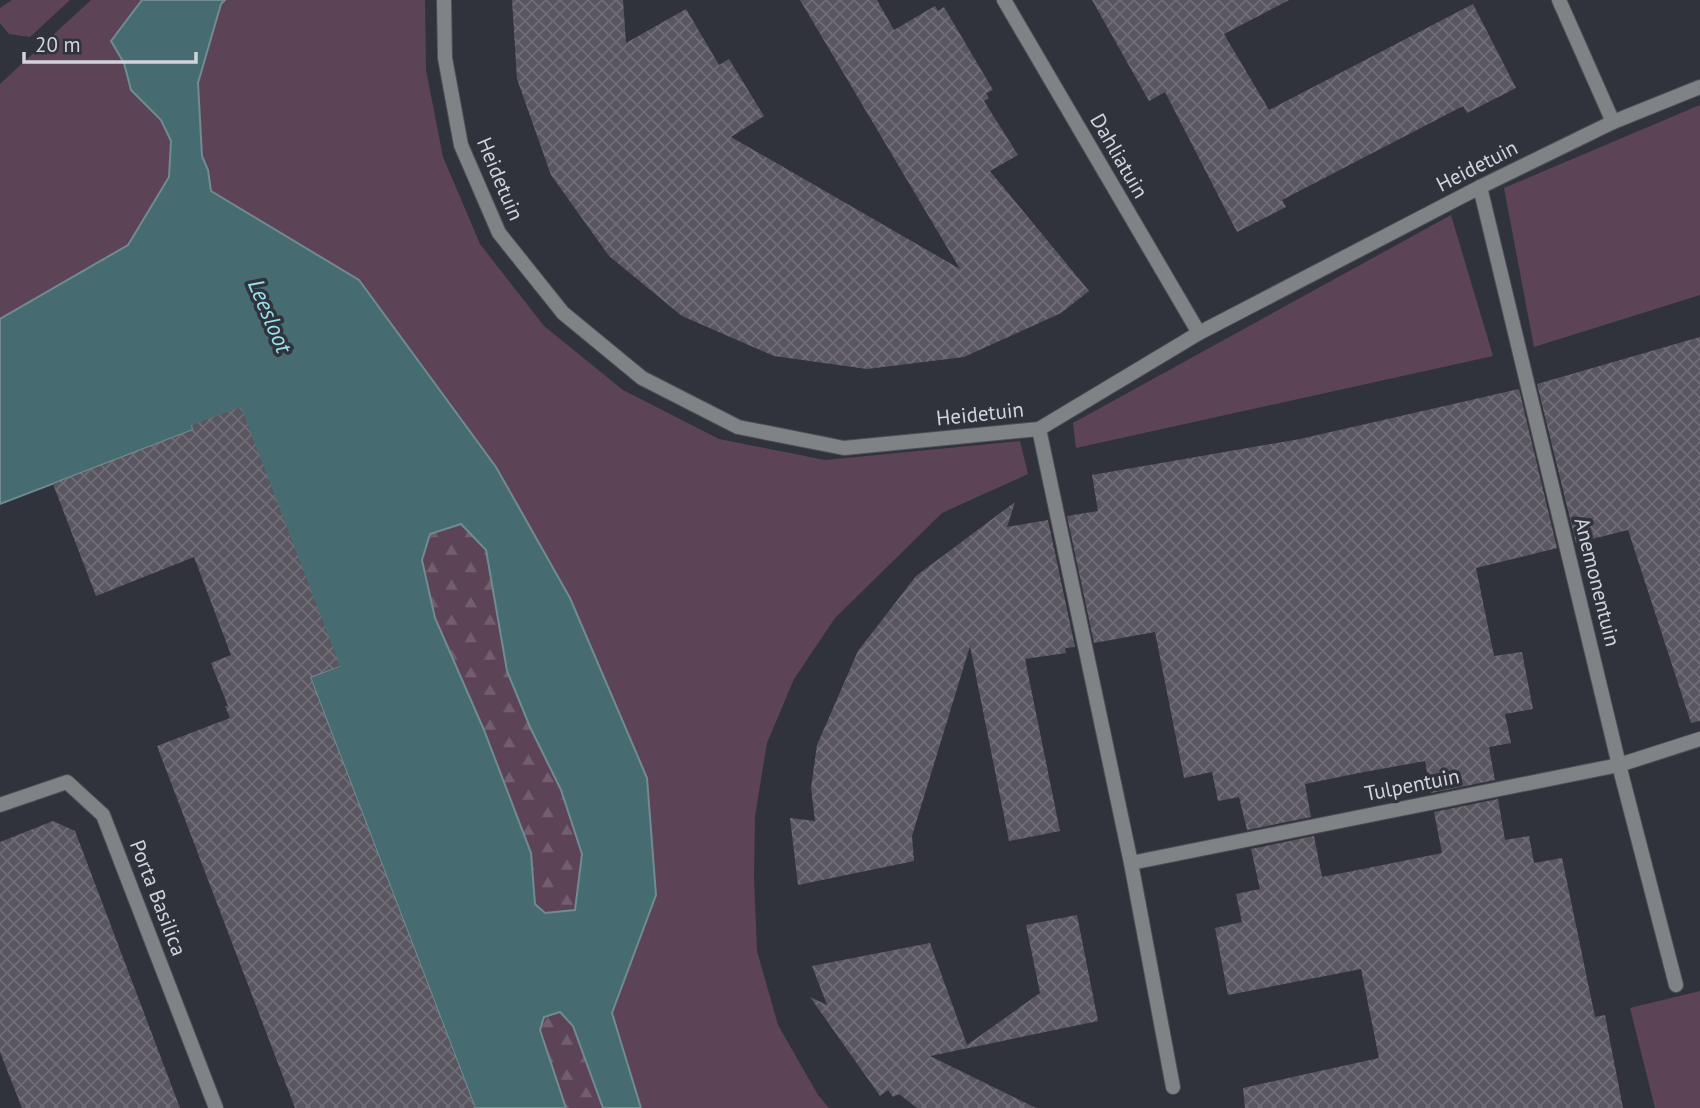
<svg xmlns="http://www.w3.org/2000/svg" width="1700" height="1108" font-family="'PT Sans',sans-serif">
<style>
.green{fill:#5c4456}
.forest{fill:url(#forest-firs)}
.water{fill:#466c72;stroke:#708b91;stroke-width:2;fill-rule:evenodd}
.building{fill:url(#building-cross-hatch)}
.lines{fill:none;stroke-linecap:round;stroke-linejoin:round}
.street-casing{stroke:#4e5058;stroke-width:16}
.street{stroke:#7f8386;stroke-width:14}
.labels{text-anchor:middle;stroke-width:7;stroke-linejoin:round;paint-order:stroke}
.street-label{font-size:21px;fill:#d2d4da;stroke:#31333c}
.water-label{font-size:23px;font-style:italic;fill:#98e2ed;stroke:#31333c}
</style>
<defs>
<pattern id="forest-firs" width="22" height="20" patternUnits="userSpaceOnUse" patternTransform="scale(1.75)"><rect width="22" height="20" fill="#5c4456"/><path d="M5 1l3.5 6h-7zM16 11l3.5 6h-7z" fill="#725e6e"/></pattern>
<pattern id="building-cross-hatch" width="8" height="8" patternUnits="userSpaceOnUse" patternTransform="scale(1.75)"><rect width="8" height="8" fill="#5a5660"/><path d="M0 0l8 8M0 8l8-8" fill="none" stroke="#716d76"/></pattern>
</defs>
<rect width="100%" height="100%" fill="#31333c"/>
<g class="green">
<polygon points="12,0 70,0 30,37 9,34 0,23 0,8"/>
<polygon points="91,0 142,0 111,41 124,63 131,90 162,120 171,141 169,177 128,245 0,319 0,84"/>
<polygon points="225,0 425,0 426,70 443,157 480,244 544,326 623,390 719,439 825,460 1020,441 1028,474 942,513 835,618 794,679 767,743 755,816 754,878 757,951 778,1025 818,1095 829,1108 641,1108 612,1013 656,895 647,778 570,598 496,467 359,280 211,191 208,170 202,156 198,83 221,4"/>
<polygon points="1700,105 1700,295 1534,347 1504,188"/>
<polygon points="1451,215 1493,356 1076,448 1073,423"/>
<polygon points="1700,991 1700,1108 1655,1108 1630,1008"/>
</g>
<g class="forest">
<polygon points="461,524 486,550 507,671 530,727 561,790 582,854 575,910 545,913 535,904 531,853 484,730 435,618 422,560 430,534"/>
<polygon points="560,1012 573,1026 603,1108 566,1108 540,1030 544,1017"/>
</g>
<path class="water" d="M 142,0 L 225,0 L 221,4 L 198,83 L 202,156 L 208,170 L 211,191 L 359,280 L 496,467 L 570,598 L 647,778 L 656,895 L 612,1013 L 641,1108 L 603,1108 L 573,1026 L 560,1012 L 544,1017 L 540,1030 L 566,1108 L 475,1108 L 310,677 L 339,666 L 192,425 L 193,430 L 0,504 L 0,319 L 128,245 L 169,177 L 171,141 L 161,120 L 131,90 L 124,63 L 111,41 ZM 461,524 L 486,550 L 507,671 L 530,727 L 561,790 L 582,854 L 575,910 L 545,913 L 535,904 L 531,853 L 484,730 L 435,618 L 422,560 L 430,534 Z"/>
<g class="building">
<polygon points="512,0 623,0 626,43 686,9 719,65 729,59 764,116 731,137 960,269 800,0 877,0 894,30 935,6 938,11 944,7 993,90 986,93 989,98 984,101 1018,155 990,171 1089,291 1061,313 964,357 867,369 774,356 682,316 609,256 551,175 517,79"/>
<polygon points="1092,0 1289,0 1224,34 1269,110 1473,4 1516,88 1467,113 1463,106 1282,200 1286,207 1237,232 1165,92 1149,101"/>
<polygon points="1700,337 1700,721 1691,723 1628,530 1576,543 1537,384"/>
<polygon points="1519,389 1557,548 1476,568 1494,656 1522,652 1533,709 1505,714 1511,743 1489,747 1495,780 1431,793 1425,761 1359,773 1305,784 1311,817 1247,830 1239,797 1218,801 1212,772 1184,778 1155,632 1094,643 1067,516 1098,511 1092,475 1300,439"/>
<polygon points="241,407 340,666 310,677 475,1108 295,1108 157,746 230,718 225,706 228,706 211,663 231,655 194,557 96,596 53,484 193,430 192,425"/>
<polygon points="1015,502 1007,527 1048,520 1075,647 1065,648 1066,653 1025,659 1060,831 1009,841 970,646 912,836 914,861 798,885 790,818 815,821 811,788 817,745 858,651 916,576"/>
<polygon points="1498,799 1505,840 1529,836 1534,863 1562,858 1595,1017 1605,1015 1623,1108 1245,1108 1243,1088 1379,1058 1361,969 1228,995 1215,928 1242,922 1236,894 1260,889 1251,849 1314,836 1322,877 1388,864 1442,853 1434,812"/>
<polygon points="53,821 75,831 180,1108 22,1108 0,1052 0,842"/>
<polygon points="1077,915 1098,1021 930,1056 1036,1108 917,1108 899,1094 893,1097 888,1090 880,1096 810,997 827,1005 812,966 930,943 967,1045 1040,993 1026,925"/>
</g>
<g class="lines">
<g class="street-casing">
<g id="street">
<polyline points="444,0 445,58 461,145 499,233 563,313 642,378 738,427 844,448 1039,429 1199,333 1480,187 1613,122 1700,87"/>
<polyline points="1004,0 1199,333"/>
<polyline points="1559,0 1613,122"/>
<polyline points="1480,187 1619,765 1676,985"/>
<polyline points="1039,429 1131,863 1619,765 1700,739"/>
<polyline points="0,805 67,782 103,815 216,1108"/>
<polyline points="1131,863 1173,1087"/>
</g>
</g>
<use href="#street" class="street"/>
</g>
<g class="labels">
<g class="street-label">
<text transform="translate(1119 156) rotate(60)" y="7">Dahliatuin</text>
<text transform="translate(1477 166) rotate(-27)" y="7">Heidetuin</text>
<text transform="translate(500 179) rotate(67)" y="7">Heidetuin</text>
<text transform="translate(980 414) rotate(-6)" y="7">Heidetuin</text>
<text transform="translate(1597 582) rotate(76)" y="7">Anemonentuin</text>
<text transform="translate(1412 785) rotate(-11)" y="7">Tulpentuin</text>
<text transform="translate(158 898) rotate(69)" y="7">Porta Basilica</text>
</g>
<g class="water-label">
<text transform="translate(270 316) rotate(67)" y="8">Leesloot</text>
</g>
</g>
<path d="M24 52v10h172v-10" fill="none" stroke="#d2d4da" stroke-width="3.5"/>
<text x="35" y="52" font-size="21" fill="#d2d4da" stroke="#31333c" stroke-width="5" paint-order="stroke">20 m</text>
</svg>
